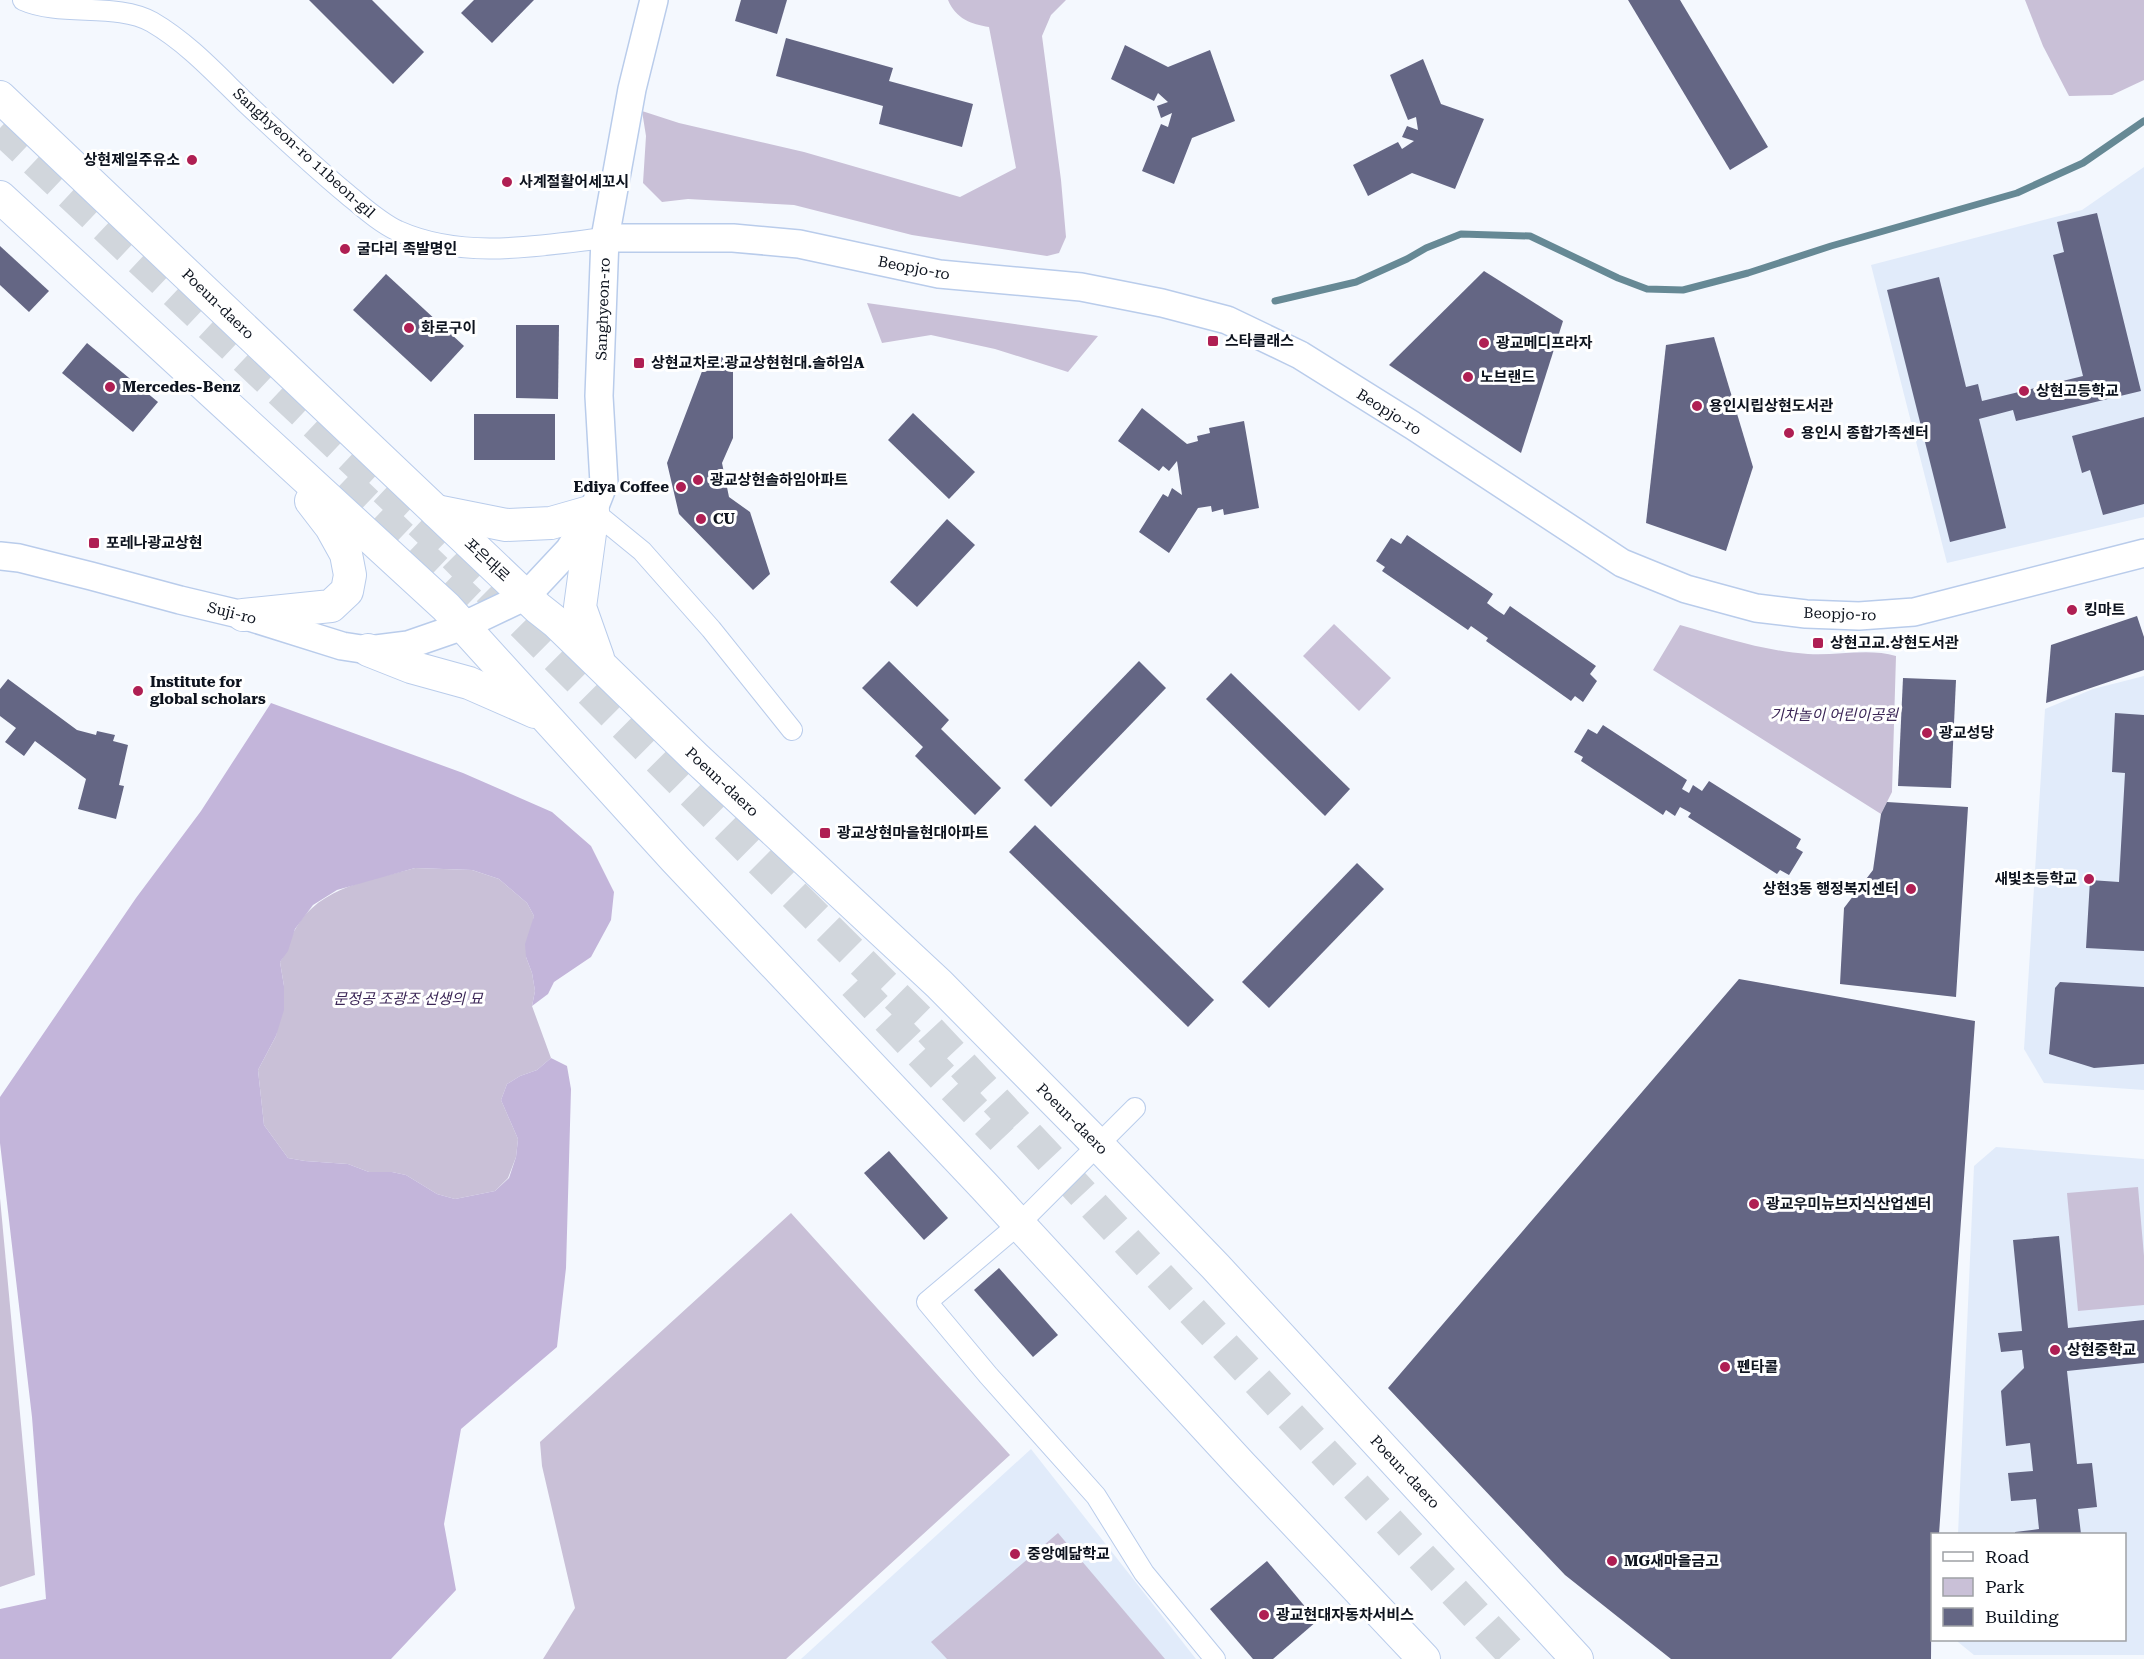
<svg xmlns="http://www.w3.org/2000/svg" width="2144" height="1659" font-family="'Roboto Serif','Noto Sans KR',serif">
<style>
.built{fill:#e1ebfa}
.green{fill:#c9c0d7}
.forest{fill:#c3b5da}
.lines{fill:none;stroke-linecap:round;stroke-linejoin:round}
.stream{stroke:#668995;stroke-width:7}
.building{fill:#646684}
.primary-tunnel{stroke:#d1d6dc;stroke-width:32;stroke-dasharray:32 16;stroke-linecap:butt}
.street-casing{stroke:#b9cceb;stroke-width:22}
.secondary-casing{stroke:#b9cceb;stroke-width:30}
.primary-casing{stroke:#b9cceb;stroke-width:34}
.street{stroke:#fff;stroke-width:20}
.secondary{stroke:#fff;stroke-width:27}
.primary{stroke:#fff;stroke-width:32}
.poi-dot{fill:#af1f53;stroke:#fff;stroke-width:2}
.labels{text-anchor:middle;stroke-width:6;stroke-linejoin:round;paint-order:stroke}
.street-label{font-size:15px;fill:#0d131e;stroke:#fff}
.poi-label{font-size:15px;font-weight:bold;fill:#0d131e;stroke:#fff;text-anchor:start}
.park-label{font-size:15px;font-style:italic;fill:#3c2757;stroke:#fff}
</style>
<rect width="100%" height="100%" fill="#f4f8fe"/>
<g class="built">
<polygon points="2144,167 2144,517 1947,563 1871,265 2082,210"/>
<polygon points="2144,676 2144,1090 2044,1083 2024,1049 2045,709 2093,689"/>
<polygon points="1996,1147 2144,1159 2144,1655 1974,1655 1958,1642 1957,1640 2124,1640 2124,1534 1958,1534 1974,1166"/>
<polygon points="1031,1449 1196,1659 801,1659"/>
</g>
<g class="green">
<path d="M 948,0 L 1066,0 L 1051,15 L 1042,36 L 1061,180 L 1066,237 L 1059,253 L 1047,256 L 912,235 L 794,205 L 688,199 L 662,202 L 643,183 L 646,136 L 642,111 L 679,123 L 804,152 L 960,197 L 1016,168 L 989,27 C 971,24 956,19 948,0 Z"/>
<polygon points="2025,0 2144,0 2144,80 2112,95 2069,96 2043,46"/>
<polygon points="867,303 1098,336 1068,372 995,349 931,335 882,343"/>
<polygon points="1334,624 1391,678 1359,711 1303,656"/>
<path d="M 1680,625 C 1722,637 1764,651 1808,654 C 1836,656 1869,648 1896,656 L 1892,792 L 1881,814 L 1653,670 Z"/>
<path d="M 415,868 L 472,870 L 499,879 L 527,903 L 534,916 L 526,957 L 532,973 L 535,991 L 532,1006 L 551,1058 L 537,1070 L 520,1076 L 507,1084 L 501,1100 L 518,1139 L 516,1157 L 508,1178 L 495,1191 L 455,1199 L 437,1194 L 406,1175 L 392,1172 L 369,1172 L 348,1164 L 305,1161 L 288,1158 L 264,1125 L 258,1070 L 276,1036 L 284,986 L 280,962 C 289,949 289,939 296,928 C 320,886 372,880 415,868 Z"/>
<polygon points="2138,1187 2144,1256 2144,1305 2078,1311 2067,1193"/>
<polygon points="0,1198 35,1575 0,1587"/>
<polygon points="791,1213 1010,1455 786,1659 543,1659 575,1608 542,1466 540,1442"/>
<polygon points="1058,1533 1165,1659 947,1659 931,1642"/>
</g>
<polygon class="forest" points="271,703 463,773 552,812 591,846 614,892 611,920 591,957 554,982 548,994 532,1006 535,991 532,973 526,957 525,944 534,916 527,903 499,879 472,870 415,868 337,890 313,905 295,929 288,951 280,962 284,986 284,1010 276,1036 258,1070 264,1125 288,1158 305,1161 348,1164 369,1172 392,1172 406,1175 437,1194 455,1199 495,1191 509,1178 516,1157 518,1139 501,1100 507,1084 520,1076 537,1070 551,1058 567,1066 571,1089 566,1268 557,1347 461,1429 444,1524 456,1590 391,1659 0,1659 0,1609 46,1599 32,1417 0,1143 0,1097 136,898 201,811"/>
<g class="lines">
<polyline class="stream" points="1275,301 1356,282 1407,259 1426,248 1461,234 1530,236 1618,278 1647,289 1683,290 1748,273 1831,246 2017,193 2083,163 2144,121"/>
</g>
<g class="building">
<polygon points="309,0 372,0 424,52 393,84"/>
<polygon points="474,0 534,0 492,43 461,13"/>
<polygon points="741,0 787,0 777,34 735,21"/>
<polygon points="1628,0 1680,0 1768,147 1730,170"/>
<polygon points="786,38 893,68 889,81 973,104 962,147 879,124 883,106 776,76"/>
<polygon points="1125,45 1168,67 1210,50 1235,121 1192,138 1174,184 1142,171 1161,124 1168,127 1172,113 1161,118 1157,106 1168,102 1158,93 1154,101 1111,79"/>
<polygon points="1423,59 1441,104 1484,119 1455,189 1412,173 1368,196 1353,165 1398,142 1402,149 1414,141 1402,137 1407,126 1418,130 1416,117 1408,120 1390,75"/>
<polygon points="2097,213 2141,391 2016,421 2013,410 1979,419 2006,528 1950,542 1887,290 1939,277 1966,387 1978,384 1982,401 2083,376 2053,255 2064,252 2057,222"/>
<polygon points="0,246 49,291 29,312 0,285"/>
<polygon points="1484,271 1563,321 1521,453 1389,365"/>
<polygon points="386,274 464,346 431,382 353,310"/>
<polygon points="516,325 559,325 558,399 516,398"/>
<polygon points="1714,337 1753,467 1726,551 1646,523 1666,345"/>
<polygon points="87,343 158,402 133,432 62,373"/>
<polygon points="709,353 733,361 733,438 722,463 729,497 750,512 770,574 753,590 679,514 667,463"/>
<polygon points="1142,408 1187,444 1198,441 1197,436 1210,433 1209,428 1244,421 1259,508 1224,515 1223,509 1212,512 1211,506 1198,508 1169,553 1139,532 1163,494 1168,497 1172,488 1182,495 1177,461 1169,471 1163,466 1159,471 1118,441"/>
<polygon points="913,413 975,472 949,499 888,440"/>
<rect x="474" y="414" width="81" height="46"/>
<polygon points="2144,417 2144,504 2103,515 2090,470 2082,473 2072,436"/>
<polygon points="947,519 975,545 917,607 890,582"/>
<polygon points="1407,535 1493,594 1487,603 1495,609 1504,615 1510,606 1596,666 1590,674 1597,681 1583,702 1575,696 1571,701 1486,641 1488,638 1471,626 1468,630 1382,571 1385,567 1376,561 1391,538 1401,544"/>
<polygon points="2137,616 2144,637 2144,670 2046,703 2051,645"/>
<polygon points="889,661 949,720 941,729 1001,788 975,815 915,756 923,747 862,688"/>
<polygon points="1139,661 1166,688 1051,807 1024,780"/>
<polygon points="1231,673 1350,789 1325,816 1206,699"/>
<polygon points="1903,678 1956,680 1951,788 1898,786"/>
<polygon points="8,679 77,730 96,735 97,731 115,735 113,741 128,745 119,785 124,786 116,819 78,809 86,779 35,741 24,756 5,742 16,728 0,716 0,689"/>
<polygon points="2115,713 2144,715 2144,951 2086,948 2090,880 2119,882 2125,773 2112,772"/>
<polygon points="1603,725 1687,780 1682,789 1689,793 1693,785 1702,791 1709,781 1801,839 1796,848 1803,852 1789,875 1780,870 1777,874 1688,817 1691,813 1680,807 1675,816 1666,810 1663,815 1581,761 1583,757 1574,752 1588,729 1597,734"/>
<polygon points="1887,802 1968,807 1956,997 1840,984 1844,908 1873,870 1881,814"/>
<polygon points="1035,825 1214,1000 1188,1027 1009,852"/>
<polygon points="1357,863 1384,889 1269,1008 1242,982"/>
<polygon points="1739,979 1975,1021 1939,1534 1932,1534 1931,1659 1671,1659 1565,1575 1388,1388"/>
<polygon points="2060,982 2144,987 2144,1064 2094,1068 2049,1054 2055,988"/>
<polygon points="889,1151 948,1218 924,1240 864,1173"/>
<polygon points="2059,1236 2068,1328 2144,1320 2144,1363 2067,1371 2077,1464 2092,1463 2097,1507 2078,1509 2081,1534 2015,1534 2015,1532 2039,1529 2036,1499 2011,1501 2008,1473 2033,1471 2030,1443 2006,1446 2001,1391 2024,1368 2022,1350 2001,1352 1998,1333 2022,1331 2013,1240"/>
<polygon points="999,1268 1058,1335 1033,1357 974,1290"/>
<polygon points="1267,1561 1317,1621 1273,1659 1253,1659 1210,1609"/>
</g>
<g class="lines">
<g class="primary-tunnel">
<polyline points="0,128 435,537 926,1026 1517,1659"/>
<polyline points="344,481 470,602"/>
<polyline points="854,984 1002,1139"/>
</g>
<g class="street-casing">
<g id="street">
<path d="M 23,0 C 61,17 117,2 152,22 C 188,43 216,74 245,102 C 278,133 312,165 347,194 C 363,207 379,222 398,231 C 463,260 538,246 605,238"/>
<polyline points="593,511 642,551 711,629 792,730"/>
<polyline points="1135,1108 1019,1224 927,1302 988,1375 1096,1496 1144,1573 1215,1659"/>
</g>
</g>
<g class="secondary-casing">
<g id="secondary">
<polyline points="605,238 733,238 799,244 939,274 1081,287 1162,303 1227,320 1300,355 1412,425 1622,563 1686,589 1756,608 1806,614 1859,616 1914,612 2144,553"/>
<polyline points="0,556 19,558 91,576 180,600 243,615 342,646 368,650 408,645 463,626 526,596 569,550 593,511 604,483 599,396 605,238 632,89 654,0"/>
</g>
</g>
<g class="primary-casing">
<g id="primary">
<polyline points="0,97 538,608 557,623 695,757 939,984 1098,1145 1215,1266 1577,1659"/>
<polyline points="0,197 446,607 675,859 984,1186 1241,1465 1424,1659"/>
<polyline points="436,511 506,525 551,523 593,511 580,607 598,658"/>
<polyline points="243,615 331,606 347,591 350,575 346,554 331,527 311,501"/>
<polyline points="368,650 411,667 469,683 535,712"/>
</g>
</g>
<use href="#street" class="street"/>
<use href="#secondary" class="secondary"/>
<use href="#primary" class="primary"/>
</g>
<g class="poi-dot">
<circle cx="192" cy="160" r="6"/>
<circle cx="507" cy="182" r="6"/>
<circle cx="345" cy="249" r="6"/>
<circle cx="409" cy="328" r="6"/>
<rect x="1207" y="335" width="12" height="12" rx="3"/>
<circle cx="1484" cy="343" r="6"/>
<rect x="633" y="357" width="12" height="12" rx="3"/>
<circle cx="1468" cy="377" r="6"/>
<circle cx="110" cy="387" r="6"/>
<circle cx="2024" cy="391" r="6"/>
<circle cx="1697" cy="406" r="6"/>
<circle cx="1789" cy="433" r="6"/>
<circle cx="698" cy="480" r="6"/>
<circle cx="681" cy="487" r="6"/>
<circle cx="701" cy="519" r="6"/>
<rect x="88" y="537" width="12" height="12" rx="3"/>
<circle cx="2072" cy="610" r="6"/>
<rect x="1812" y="637" width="12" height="12" rx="3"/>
<circle cx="138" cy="691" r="6"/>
<circle cx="1927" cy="733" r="6"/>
<rect x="819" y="827" width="12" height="12" rx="3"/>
<circle cx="2089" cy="879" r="6"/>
<circle cx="1911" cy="889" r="6"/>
<circle cx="1754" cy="1204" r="6"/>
<circle cx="2055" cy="1350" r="6"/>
<circle cx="1725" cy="1367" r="6"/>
<circle cx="1015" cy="1554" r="6"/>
<circle cx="1612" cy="1561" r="6"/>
<circle cx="1264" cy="1615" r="6"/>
</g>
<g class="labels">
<g class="street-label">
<text transform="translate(304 153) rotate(42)" y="5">Sanghyeon-ro 11beon-gil</text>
<text transform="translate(914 268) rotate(11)" y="5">Beopjo-ro</text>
<text transform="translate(218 304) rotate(44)" y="5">Poeun-daero</text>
<text transform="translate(603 309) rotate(-88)" y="5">Sanghyeon-ro</text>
<text transform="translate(1389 412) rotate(32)" y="5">Beopjo-ro</text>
<text transform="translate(487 560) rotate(43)" y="5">포은대로</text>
<text transform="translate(232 613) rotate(14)" y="5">Suji-ro</text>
<text transform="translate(1840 614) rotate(2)" y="5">Beopjo-ro</text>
<text transform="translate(722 782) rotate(43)" y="5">Poeun-daero</text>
<text transform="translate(1072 1119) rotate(45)" y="5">Poeun-daero</text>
<text transform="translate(1405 1472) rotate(47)" y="5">Poeun-daero</text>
</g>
<g class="poi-label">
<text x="180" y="165" text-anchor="end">상현제일주유소</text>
<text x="519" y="187">사계절활어세꼬시</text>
<text x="357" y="254">굴다리 족발명인</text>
<text x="421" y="333">화로구이</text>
<text x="1225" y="346">스타클래스</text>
<text x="1496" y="348">광교메디프라자</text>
<text x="651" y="368">상현교차로.광교상현현대.솔하임A</text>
<text x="1480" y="382">노브랜드</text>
<text x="122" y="392">Mercedes-Benz</text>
<text x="2036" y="396">상현고등학교</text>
<text x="1709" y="411">용인시립상현도서관</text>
<text x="1801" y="438">용인시 종합가족센터</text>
<text x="710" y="485">광교상현솔하임아파트</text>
<text x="669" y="492" text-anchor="end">Ediya Coffee</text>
<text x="713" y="524">CU</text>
<text x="106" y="548">포레나광교상현</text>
<text x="2084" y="615">킹마트</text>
<text x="1830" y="648">상현고교.상현도서관</text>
<text x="150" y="687">Institute for<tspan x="150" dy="17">global scholars</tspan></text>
<text x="1939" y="738">광교성당</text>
<text x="837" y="838">광교상현마을현대아파트</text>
<text x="2077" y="884" text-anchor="end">새빛초등학교</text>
<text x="1899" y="894" text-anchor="end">상현3동 행정복지센터</text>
<text x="1766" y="1209">광교우미뉴브지식산업센터</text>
<text x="2067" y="1355">상현중학교</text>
<text x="1737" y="1372">펜타콜</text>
<text x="1027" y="1559">중앙예닮학교</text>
<text x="1624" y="1566">MG새마을금고</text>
<text x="1276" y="1620">광교현대자동차서비스</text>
</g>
<g class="park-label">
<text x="1834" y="720">기차놀이 어린이공원</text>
<text x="408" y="1004">문정공 조광조 선생의 묘</text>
</g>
</g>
<rect x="1931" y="1533" width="195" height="108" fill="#ffffff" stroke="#9ea1a5" stroke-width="1.5"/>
<rect x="1943" y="1552" width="30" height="9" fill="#ffffff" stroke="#9ea1a5" stroke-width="1.5"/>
<text x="1985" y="1563" font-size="18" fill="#0d131e">Road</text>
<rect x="1943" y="1578" width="30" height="18" fill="#c9c0d7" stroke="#9ea1a5" stroke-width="1.5"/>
<text x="1985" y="1593" font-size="18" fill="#0d131e">Park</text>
<rect x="1943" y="1608" width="30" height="18" fill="#646684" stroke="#9ea1a5" stroke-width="1.5"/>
<text x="1985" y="1623" font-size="18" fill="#0d131e">Building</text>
</svg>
